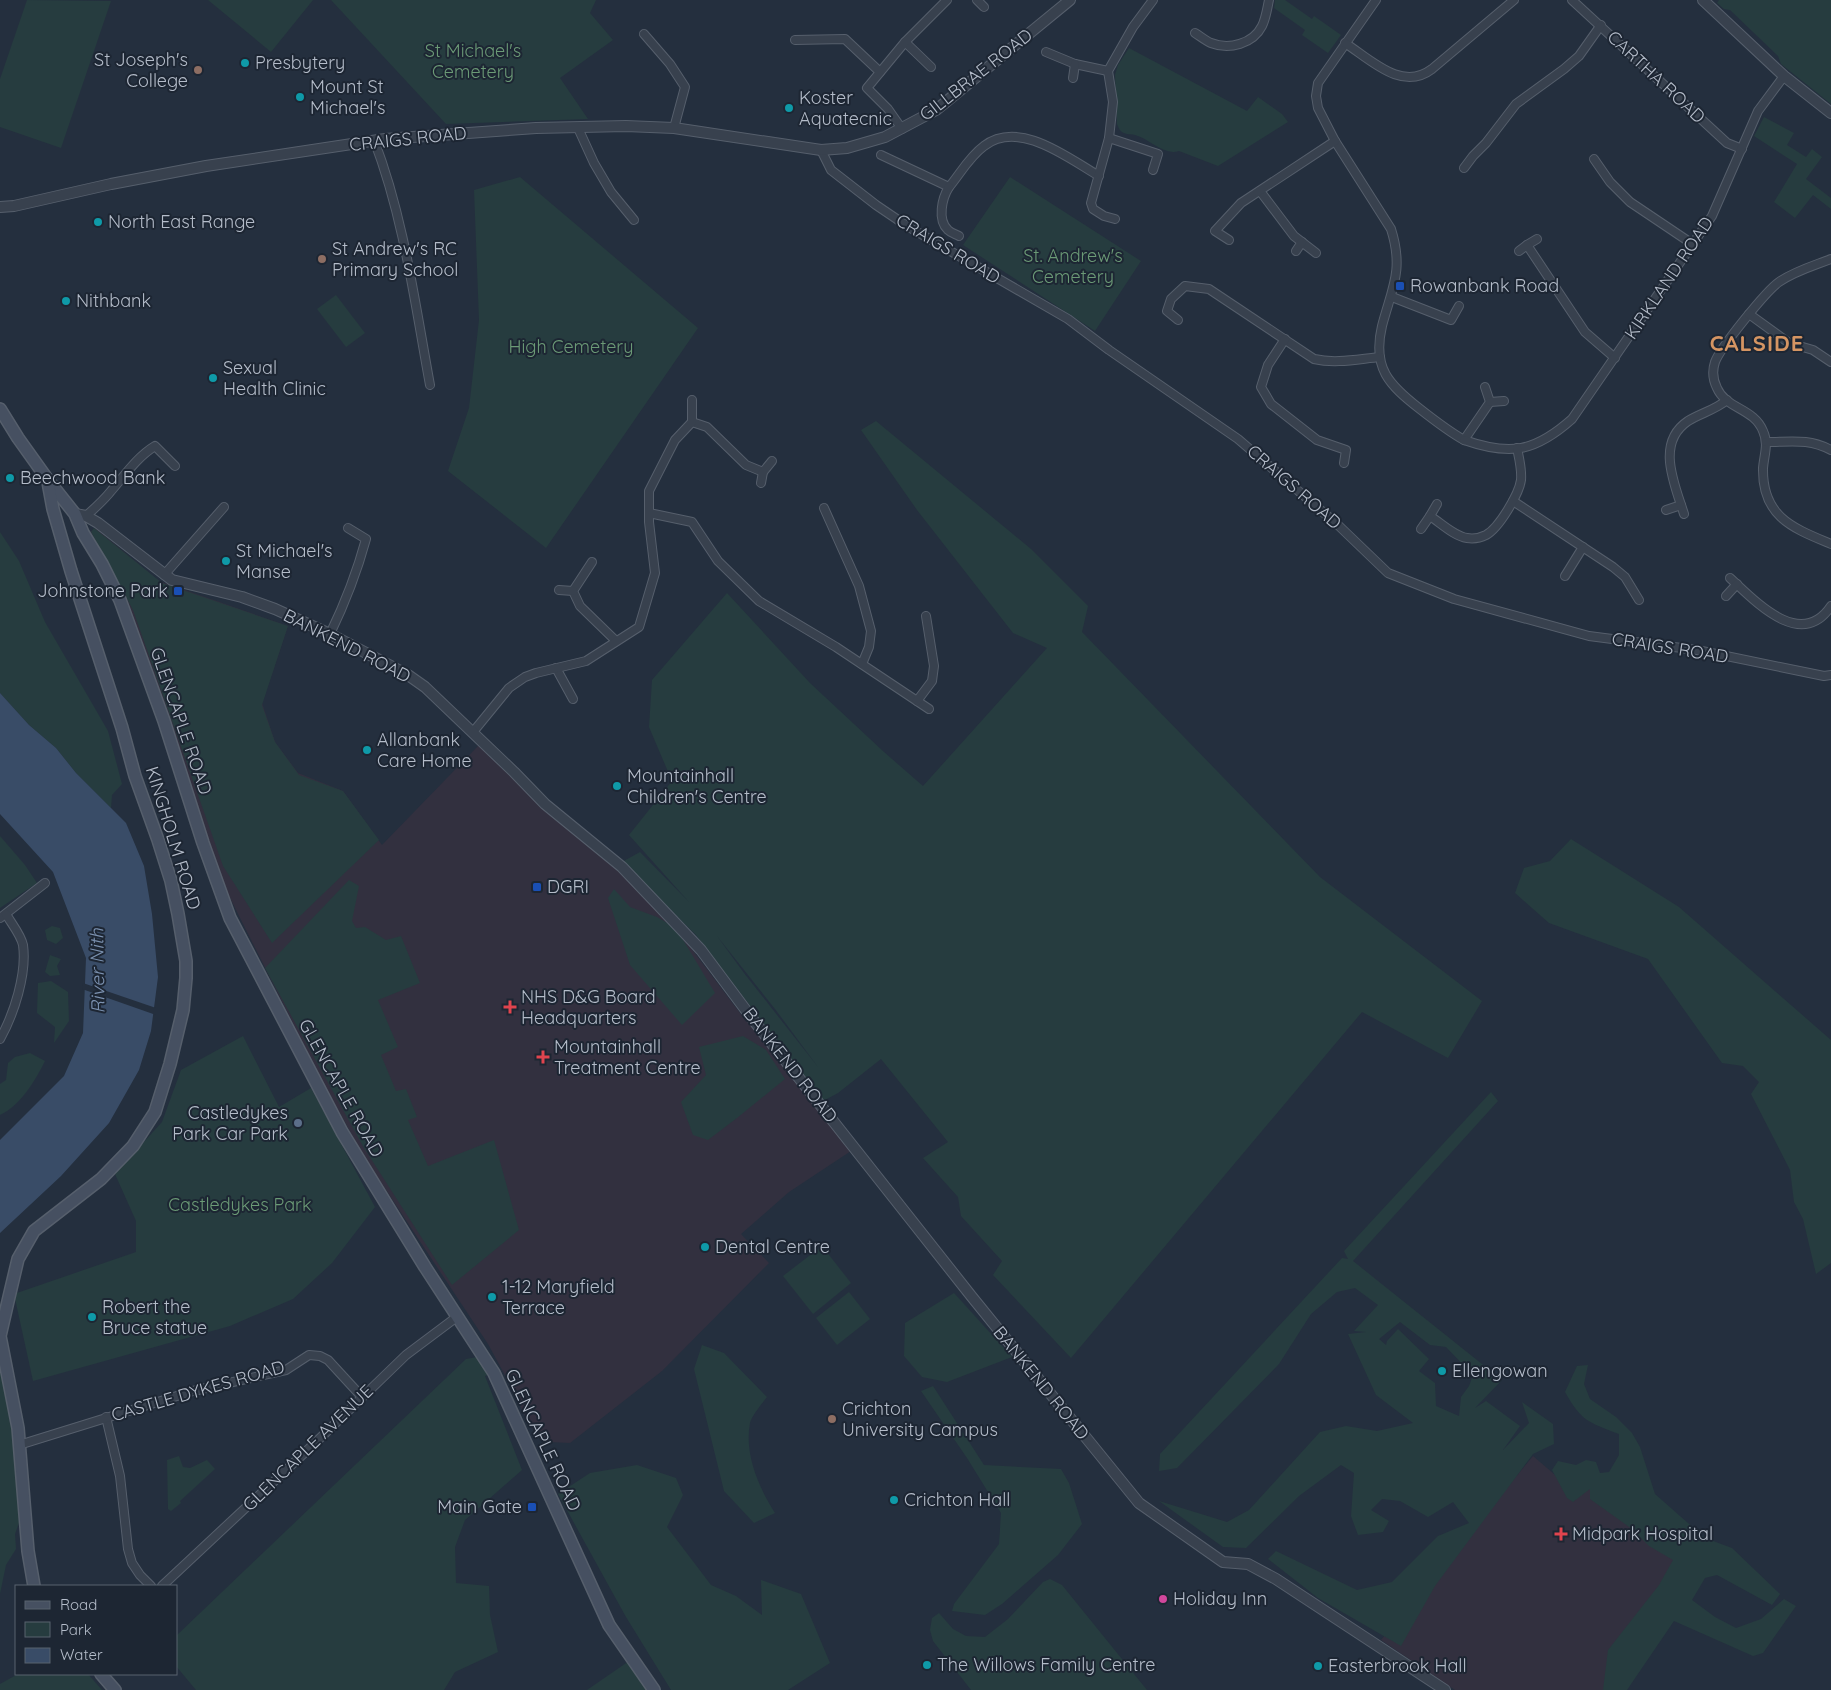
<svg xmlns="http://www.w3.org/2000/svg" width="1831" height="1690" font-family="Quicksand,sans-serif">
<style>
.medical{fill:#32303f}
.green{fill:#263c3f;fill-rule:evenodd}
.water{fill:#394c67}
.pier{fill:#242f3e}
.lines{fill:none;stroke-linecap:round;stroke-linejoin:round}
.minor-casing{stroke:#565f6c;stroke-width:10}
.tertiary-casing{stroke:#565f6c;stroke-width:12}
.secondary-casing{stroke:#565f6c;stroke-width:14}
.minor{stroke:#38414e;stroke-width:8}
.tertiary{stroke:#38414e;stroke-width:10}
.secondary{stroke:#465061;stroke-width:11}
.culture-dot{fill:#0f9aa8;stroke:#1d2633;stroke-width:2}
.education-dot{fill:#8d6e63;stroke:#1d2633;stroke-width:2}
.transit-dot{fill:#1a4fb4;stroke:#1d2633;stroke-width:2}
.health-dot{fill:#e0444e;stroke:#1d2633;stroke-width:2}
.service-dot{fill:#5c6f8a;stroke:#1d2633;stroke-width:2}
.hotel-dot{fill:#d1479c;stroke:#1d2633;stroke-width:2}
.labels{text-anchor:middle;stroke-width:4;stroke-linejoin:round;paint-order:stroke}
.park-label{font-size:18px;fill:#6b9a76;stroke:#1d2633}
.poi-label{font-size:18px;fill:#b4bcc9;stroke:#1d2633;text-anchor:start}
.street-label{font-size:18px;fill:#b4bcc9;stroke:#1d2633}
.water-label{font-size:19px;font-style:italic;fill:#7c92b1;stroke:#1d2633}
.district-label{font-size:22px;font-weight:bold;letter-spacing:1px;fill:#d59563;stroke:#1d2633}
</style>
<rect width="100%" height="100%" fill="#242f3e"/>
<g class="medical">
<polygon points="95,528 159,581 288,626 262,703 275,742 298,773 343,791 382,845 479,745 636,887 688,944 740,1013 797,1077 851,1151 789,1192 741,1234 769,1263 662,1371 570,1443 549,1442 537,1434 529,1425 514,1392 488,1344 364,1157 321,1079 222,882 144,665 85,536"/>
<polygon points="1533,1456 1575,1492 1587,1480 1704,1576 1626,1690 1455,1690 1381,1640"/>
</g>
<g class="green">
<polygon points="27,0 111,1 61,148 0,127 0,79"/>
<polygon points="208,0 313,0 271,52"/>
<polygon points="331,0 596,0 590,13 613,40 560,78 588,119 446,124"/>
<polygon points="1275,0 1285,0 1312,19 1314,16 1341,35 1328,53 1302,35 1305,30 1274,8"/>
<polygon points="1719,0 1831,0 1831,104 1781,64 1778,56 1730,10 1724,9 1717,3"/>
<path d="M 1129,48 L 1247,111 L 1258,97 L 1282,114 L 1288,122 L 1218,166 L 1179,151 C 1164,156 1150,139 1135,135 C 1132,134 1128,135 1124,133 C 1119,131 1119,128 1117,124 L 1115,75 L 1118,65 Z"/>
<polygon points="1764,117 1794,133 1787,145 1806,157 1812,149 1822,157 1806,179 1831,198 1831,209 1813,195 1795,218 1774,202 1797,164 1754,136"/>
<polygon points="520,177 698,328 546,548 448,471 469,408 479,320 474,190"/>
<polygon points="1010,177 1141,261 1095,331 963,245"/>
<polygon points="336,295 365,333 346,347 317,309"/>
<path d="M 876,421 L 1031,549 L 1088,606 L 1082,632 L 1320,877 L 1482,1001 L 1448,1058 L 1362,1012 L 1071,1358 L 993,1275 L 1002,1261 L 961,1216 L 958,1197 L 923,1158 L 948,1142 L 881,1059 L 838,1093 L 823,1101 L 696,935 L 622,862 L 640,852 L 689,902 L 629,835 L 672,781 L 649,727 L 652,680 L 727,593 L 810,683 L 884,752 L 923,786 L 1047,648 L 1013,633 L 917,510 L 861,430 ZM 717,936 L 775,1009 L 818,1067 L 744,973 Z"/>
<polygon points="94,528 162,583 288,626 262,705 275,742 299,775 343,791 379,840 272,943 223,866 133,610 91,532"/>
<polygon points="0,532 19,561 45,622 108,731 122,784 112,795 111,808 76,773 56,748 29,725 0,693"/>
<polygon points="0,836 25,865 37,883 0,908"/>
<polygon points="1571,839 1679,907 1831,1040 1831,1263 1816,1274 1803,1219 1794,1202 1790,1170 1751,1094 1759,1082 1743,1066 1722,1063 1648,959 1549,923 1515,893 1524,868 1550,861"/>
<polygon points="349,880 359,886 352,921 356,928 365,927 386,940 401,936 420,983 378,1000 398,1047 381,1055 396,1091 406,1089 417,1117 408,1120 428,1166 494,1140 519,1230 452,1285 364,1148 265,968"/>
<polygon points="614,889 630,907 657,917 676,928 715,993 682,1025 630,965 608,898"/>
<polygon points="52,926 60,928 63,938 56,944 47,940 45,930"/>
<polygon points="50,955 61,959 57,966 60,975 50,976 45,972"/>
<polygon points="51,981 68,992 69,1021 54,1043 55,1027 37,1013 38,983"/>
<polygon points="243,1036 279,1107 311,1088 375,1207 332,1263 293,1299 230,1326 33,1381 14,1294 136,1252 136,1221 115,1174 162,1122 181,1070"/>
<polygon points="743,1036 766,1050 785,1079 737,1118 708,1140 693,1135 681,1102 706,1075 699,1047"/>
<path d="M 30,1053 L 45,1061 C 35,1081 21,1105 0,1115 L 0,1084 L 6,1080 L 8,1063 L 15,1057 Z"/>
<path d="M 1491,1092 L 1498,1101 L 1353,1261 L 1502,1380 L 1475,1408 L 1486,1401 L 1520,1426 L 1503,1450 L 1529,1423 L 1522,1402 L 1553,1424 L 1554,1444 L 1533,1454 L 1435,1586 L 1401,1646 L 1318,1598 L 1268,1559 L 1276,1551 L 1357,1590 L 1392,1582 L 1438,1536 L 1469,1523 L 1453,1502 L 1428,1517 L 1400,1501 L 1382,1499 L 1371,1510 L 1389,1521 L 1383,1532 L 1358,1535 L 1351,1516 L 1354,1473 L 1341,1465 L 1299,1496 L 1246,1548 L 1223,1547 L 1159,1501 L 1227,1522 L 1249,1510 L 1320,1432 L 1346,1426 L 1377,1431 L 1413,1423 L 1376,1395 L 1348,1334 L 1366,1332 L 1354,1331 L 1378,1305 L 1355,1288 L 1337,1292 L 1311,1314 L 1279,1364 L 1177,1468 L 1159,1471 L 1160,1454 L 1342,1258 L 1348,1259 L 1344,1251 ZM 1400,1322 L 1430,1345 L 1446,1347 L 1473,1375 L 1469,1386 L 1461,1397 L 1459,1416 L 1436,1406 L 1435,1383 L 1419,1371 L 1429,1359 L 1398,1329 L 1387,1341 L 1386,1345 L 1379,1339 Z"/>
<polygon points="822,1246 851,1283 813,1314 783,1276"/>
<polygon points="849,1292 870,1319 837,1345 816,1318"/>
<polygon points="954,1293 1012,1357 947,1382 922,1377 904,1356 905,1323"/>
<path d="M 702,1345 L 724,1353 L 767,1397 C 762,1404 752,1415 750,1423 C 744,1454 759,1488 775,1513 L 754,1523 L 724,1491 L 694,1369 Z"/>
<polygon points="483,1356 494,1373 485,1376 522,1470 465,1520 455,1547 456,1583 489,1586 490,1615 498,1652 455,1672 444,1690 196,1690 176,1666 176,1636 466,1359"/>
<polygon points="0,1360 9,1400 24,1509 15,1534 16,1549 6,1565 0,1594"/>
<path d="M 1588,1365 L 1584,1384 L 1590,1399 L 1616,1417 L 1632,1433 L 1640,1447 L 1655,1494 L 1705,1538 L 1732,1548 L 1780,1594 L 1772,1605 L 1717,1575 L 1705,1578 L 1692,1600 L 1715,1617 L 1736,1628 L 1761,1619 L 1784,1599 L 1796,1606 L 1763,1653 L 1753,1656 L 1674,1621 L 1627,1690 L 1603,1690 L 1608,1650 L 1659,1585 L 1673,1560 L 1649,1546 L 1632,1529 L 1590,1499 L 1590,1489 L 1573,1502 L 1567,1498 L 1552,1470 L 1558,1461 L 1576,1465 L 1586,1460 L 1596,1462 L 1600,1473 L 1609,1472 L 1619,1455 L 1619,1434 C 1588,1422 1582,1422 1565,1392 L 1577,1366 Z"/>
<polygon points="933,1386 984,1465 1061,1469 1069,1483 1082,1524 1058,1555 1002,1604 985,1615 952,1611 954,1604 999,1544 1001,1513 967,1458 921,1391"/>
<polygon points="179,1456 183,1467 190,1468 207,1460 215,1469 180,1501 181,1503 171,1511 168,1509 167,1460"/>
<polygon points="637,1465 676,1478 683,1495 667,1527 711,1585 736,1596 762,1615 761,1580 801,1594 830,1663 788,1690 671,1690 626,1617 558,1494 590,1473"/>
<polygon points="1050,1579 1062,1585 1147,1690 971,1690 933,1641 930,1630 932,1618 939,1613 953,1629 966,1636 985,1637 1008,1619 1043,1582"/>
<polygon points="632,1659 654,1690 587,1690"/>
<polygon points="18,1674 88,1674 102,1690 0,1690 0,1684"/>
</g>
<polygon class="water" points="0,693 29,725 56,748 76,773 126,823 144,866 152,914 158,977 151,1031 139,1070 109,1123 61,1176 0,1233 0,1140 64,1076 83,1033 86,958 53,872 0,814"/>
<polygon class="pier" points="83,983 156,1008 156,1015 82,989"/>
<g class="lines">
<g class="minor-casing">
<g id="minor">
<polyline points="977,0 984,7"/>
<path d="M 1376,0 L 1318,83 L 1316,96 L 1318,108 L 1335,141 L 1391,229 C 1404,270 1392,288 1382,326 C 1372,368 1389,385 1420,409 C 1434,420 1448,431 1464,440 L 1490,402 L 1485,387"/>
<polyline points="1572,0 1727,143 1742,149"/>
<path d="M 1195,33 C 1200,36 1206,41 1211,43 C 1229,50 1253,44 1262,26 C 1266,18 1267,9 1269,0"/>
<polyline points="644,34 670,64 685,87 674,128"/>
<polyline points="795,40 845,39 880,72"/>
<polyline points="905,42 931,67"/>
<path d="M 1345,43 C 1371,60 1402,92 1432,69 L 1514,0"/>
<polyline points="1046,52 1075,64 1108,71"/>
<polyline points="1073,78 1075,64"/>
<polyline points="578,128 594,163 611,192 634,220"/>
<polyline points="902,129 888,109 867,88 905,42 947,0"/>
<polyline points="1109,138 1158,154 1153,170"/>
<path d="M 374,140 C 404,218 415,304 430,385"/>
<polyline points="821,150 831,170 876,205 907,226 1068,319 1109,350 1238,439 1338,525 1388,573 1454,599 1589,636 1697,650 1824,676 1831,675"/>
<path d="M 881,155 L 949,187 C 960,174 969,157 984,146 C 1019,119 1068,158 1099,176"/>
<polyline points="1594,159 1610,182 1630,202 1694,245"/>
<polyline points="1464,168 1473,156 1486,143 1516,104 1564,69 1579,56 1601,25"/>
<path d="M 949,187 C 942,198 937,220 948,230 C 951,233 955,234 959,236"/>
<polyline points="1260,191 1294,236 1316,253"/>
<polyline points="1115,219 1104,216 1093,209 1091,203 1109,138 1113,102 1108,71 1133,27 1153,0"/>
<polyline points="1229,240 1215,231 1241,203 1335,141"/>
<polyline points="1527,245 1537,239"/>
<polyline points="1296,251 1302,242"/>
<polyline points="1519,251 1527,245 1585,332 1615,358"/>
<path d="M 1831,259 C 1813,266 1795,271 1779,282 C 1766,291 1720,348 1715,362 C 1712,371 1713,380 1717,388 C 1726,409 1754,408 1763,431 C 1769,444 1764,455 1763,468 C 1762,517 1793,528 1831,544"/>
<polyline points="1392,297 1451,320 1459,306"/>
<polyline points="1749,314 1789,343 1813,350 1831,362"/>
<path d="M 1178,320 L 1167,311 L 1171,299 L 1185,286 L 1209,289 L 1314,359 C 1336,364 1358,359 1380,357"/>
<polyline points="1285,339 1268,365 1261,387 1271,404 1317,440 1346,450 1344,463"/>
<polyline points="1490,402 1504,401"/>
<polyline points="692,422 707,427 746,465 763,472"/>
<path d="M 1464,440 C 1510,456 1535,452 1572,419 L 1712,216 L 1758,111 L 1784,76"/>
<path d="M 1766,442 C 1791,442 1808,438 1831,450"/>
<polyline points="761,483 763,472 772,461"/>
<polyline points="1513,501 1613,567 1625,577 1639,600"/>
<path d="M 1437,504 L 1430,516 C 1441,523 1454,536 1467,538 C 1473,539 1480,538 1486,535 C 1499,528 1519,494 1521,480 C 1522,469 1519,458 1517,448"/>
<polyline points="824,508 859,586 871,631 869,647 862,664"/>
<polyline points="1666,510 1681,505"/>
<polyline points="649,513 692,522 718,561 759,601 836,647 929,709"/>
<path d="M 1684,514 C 1675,485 1655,443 1688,421 C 1701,413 1715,410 1727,400"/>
<path d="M 86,516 C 95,508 104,500 111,491 C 125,475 137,457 155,446 L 175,466"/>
<polyline points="1421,529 1430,516"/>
<polyline points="592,562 573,591 580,606 616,641"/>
<polyline points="164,575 224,507"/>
<polyline points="1565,576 1583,547"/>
<path d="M 1730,578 C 1755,601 1801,651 1831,606"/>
<polyline points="559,590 573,591"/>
<polyline points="1726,596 1737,584"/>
<path d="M 330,634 C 345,603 357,572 366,539 L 348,528"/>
<polyline points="556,668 573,699"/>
<polyline points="917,701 932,681 934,666 926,616"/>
<polyline points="473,732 509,688 525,677 536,673 586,661 639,627 655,573 649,522 649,491 675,440 692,422 692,400"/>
<polyline points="0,918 45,883"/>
<path d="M 0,1039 C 14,1014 27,974 23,945 C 21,935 11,923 6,914"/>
<polyline points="106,1417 120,1476 128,1549 132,1563 140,1575 151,1586"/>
<polyline points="19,1445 193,1391 286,1370 309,1355 320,1356 328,1360 362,1397"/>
<polyline points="162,1586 315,1443 406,1355 458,1316"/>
</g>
</g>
<g class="tertiary-casing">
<g id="tertiary">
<polyline points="1703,0 1784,76 1831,113"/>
<polyline points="0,207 14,206 111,184 206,166 385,139 536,128 626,126 674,128 821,150 847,148 885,137 936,110 1070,0"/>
<polyline points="75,514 86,516 98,523 172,580 242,597 275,609 330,634 408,675 425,687 514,772 545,804 622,867 701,950 754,1021 972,1297 1139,1503 1223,1562 1248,1564 1276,1579 1445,1690"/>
</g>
</g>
<g class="secondary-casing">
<g id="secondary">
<polyline points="0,409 18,438 48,480 75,514 83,533 102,564 120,600 164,721 203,843 230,918 342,1132 425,1267 494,1373 609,1625 654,1690"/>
<polyline points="34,1586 28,1551 18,1428 0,1336 9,1297 18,1259 34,1231 101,1179 133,1146 155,1112 170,1064 183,1010 186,978 186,961 178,914 171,881 158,840 135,776 122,728 71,571 53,509 48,482"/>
<polyline points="101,1674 115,1690"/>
</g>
</g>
<use href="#minor" class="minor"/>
<use href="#tertiary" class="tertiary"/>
<use href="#secondary" class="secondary"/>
</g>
<g class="culture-dot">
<circle cx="245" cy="63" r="5"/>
<circle cx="300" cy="97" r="5"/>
<circle cx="789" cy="108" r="5"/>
<circle cx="98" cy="222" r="5"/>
<circle cx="66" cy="301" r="5"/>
<circle cx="213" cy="378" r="5"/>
<circle cx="10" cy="478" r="5"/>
<circle cx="226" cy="561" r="5"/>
<circle cx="367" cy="750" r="5"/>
<circle cx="617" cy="786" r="5"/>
<circle cx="705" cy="1247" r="5"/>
<circle cx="492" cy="1297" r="5"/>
<circle cx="92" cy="1317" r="5"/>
<circle cx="1442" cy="1371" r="5"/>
<circle cx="894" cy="1500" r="5"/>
<circle cx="927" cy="1665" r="5"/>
<circle cx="1318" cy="1666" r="5"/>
</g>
<g class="education-dot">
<circle cx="198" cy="70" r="5"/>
<circle cx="322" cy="259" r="5"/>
<circle cx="832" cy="1419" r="5"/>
</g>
<g class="transit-dot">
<rect x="1395" y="281" width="10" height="10" rx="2.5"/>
<rect x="173" y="586" width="10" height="10" rx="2.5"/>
<rect x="532" y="882" width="10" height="10" rx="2.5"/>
<rect x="527" y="1502" width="10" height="10" rx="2.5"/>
</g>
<g class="health-dot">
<path d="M507.5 999.5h5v5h5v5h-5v5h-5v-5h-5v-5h5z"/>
<path d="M540.5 1049.5h5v5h5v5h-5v5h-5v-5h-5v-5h5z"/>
<path d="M1558.5 1526.5h5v5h5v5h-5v5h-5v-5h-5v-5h5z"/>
</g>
<circle class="service-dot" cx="298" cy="1123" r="5"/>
<circle class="hotel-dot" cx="1163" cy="1599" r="5"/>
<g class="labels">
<g class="park-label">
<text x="473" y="57">St Michael's<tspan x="473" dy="21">Cemetery</tspan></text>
<text x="1073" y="262">St. Andrew's<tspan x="1073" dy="21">Cemetery</tspan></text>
<text x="571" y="353">High Cemetery</text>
<text x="240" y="1211">Castledykes Park</text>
</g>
<g class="poi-label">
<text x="188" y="66" text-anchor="end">St Joseph's<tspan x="188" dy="21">College</tspan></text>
<text x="255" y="69">Presbytery</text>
<text x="310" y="93">Mount St<tspan x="310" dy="21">Michael's</tspan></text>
<text x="799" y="104">Koster<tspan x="799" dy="21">Aquatecnic</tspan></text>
<text x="108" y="228">North East Range</text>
<text x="332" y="255">St Andrew's RC<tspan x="332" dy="21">Primary School</tspan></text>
<text x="1410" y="292">Rowanbank Road</text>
<text x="76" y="307">Nithbank</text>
<text x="223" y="374">Sexual<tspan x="223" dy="21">Health Clinic</tspan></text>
<text x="20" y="484">Beechwood Bank</text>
<text x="236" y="557">St Michael's<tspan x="236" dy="21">Manse</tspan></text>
<text x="168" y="597" text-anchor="end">Johnstone Park</text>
<text x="377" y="746">Allanbank<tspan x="377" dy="21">Care Home</tspan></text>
<text x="627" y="782">Mountainhall<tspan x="627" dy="21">Children's Centre</tspan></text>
<text x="547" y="893">DGRI</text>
<text x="521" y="1003">NHS D&amp;G Board<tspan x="521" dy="21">Headquarters</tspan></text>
<text x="554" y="1053">Mountainhall<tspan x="554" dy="21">Treatment Centre</tspan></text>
<text x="288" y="1119" text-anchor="end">Castledykes<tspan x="288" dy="21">Park Car Park</tspan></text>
<text x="715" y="1253">Dental Centre</text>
<text x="502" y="1293">1-12 Maryfield<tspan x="502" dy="21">Terrace</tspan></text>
<text x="102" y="1313">Robert the<tspan x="102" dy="21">Bruce statue</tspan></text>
<text x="1452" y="1377">Ellengowan</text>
<text x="842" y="1415">Crichton<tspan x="842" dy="21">University Campus</tspan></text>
<text x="904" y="1506">Crichton Hall</text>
<text x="522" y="1513" text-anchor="end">Main Gate</text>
<text x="1572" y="1540">Midpark Hospital</text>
<text x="1173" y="1605">Holiday Inn</text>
<text x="937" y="1671">The Willows Family Centre</text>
<text x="1328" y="1672">Easterbrook Hall</text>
</g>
<g class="street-label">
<text transform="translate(976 75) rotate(-38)" y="6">GILLBRAE ROAD</text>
<text transform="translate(1656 77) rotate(43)" y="6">CARTHA ROAD</text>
<text transform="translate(408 139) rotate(-6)" y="6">CRAIGS ROAD</text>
<text transform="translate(948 249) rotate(31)" y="6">CRAIGS ROAD</text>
<text transform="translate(1669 278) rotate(-56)" y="6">KIRKLAND ROAD</text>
<text transform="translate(1294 487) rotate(41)" y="6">CRAIGS ROAD</text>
<text transform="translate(347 646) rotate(27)" y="6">BANKEND ROAD</text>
<text transform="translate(1670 648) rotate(9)" y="6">CRAIGS ROAD</text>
<text transform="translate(181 721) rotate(71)" y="6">GLENCAPLE ROAD</text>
<text transform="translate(173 838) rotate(73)" y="6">KINGHOLM ROAD</text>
<text transform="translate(790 1065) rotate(52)" y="6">BANKEND ROAD</text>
<text transform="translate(341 1088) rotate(61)" y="6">GLENCAPLE ROAD</text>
<text transform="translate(1041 1383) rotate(51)" y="6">BANKEND ROAD</text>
<text transform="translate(198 1391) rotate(-16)" y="6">CASTLE DYKES ROAD</text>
<text transform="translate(543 1440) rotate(65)" y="6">GLENCAPLE ROAD</text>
<text transform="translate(308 1448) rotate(-44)" y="6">GLENCAPLE AVENUE</text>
</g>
<g class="water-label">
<text transform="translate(97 971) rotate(-91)" y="7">River Nith</text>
</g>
<g class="district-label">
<text x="1757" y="351">CALSIDE</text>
</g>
</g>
<rect x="15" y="1585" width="162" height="90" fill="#1d2633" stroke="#59626f"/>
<rect x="25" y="1601" width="25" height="8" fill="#465061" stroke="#59626f"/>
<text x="60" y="1610" font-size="15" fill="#b4bcc9">Road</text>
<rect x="25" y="1622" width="25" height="15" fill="#263c3f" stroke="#59626f"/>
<text x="60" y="1635" font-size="15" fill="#b4bcc9">Park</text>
<rect x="25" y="1648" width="25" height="15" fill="#394c67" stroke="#59626f"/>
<text x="60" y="1660" font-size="15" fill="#b4bcc9">Water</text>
</svg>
